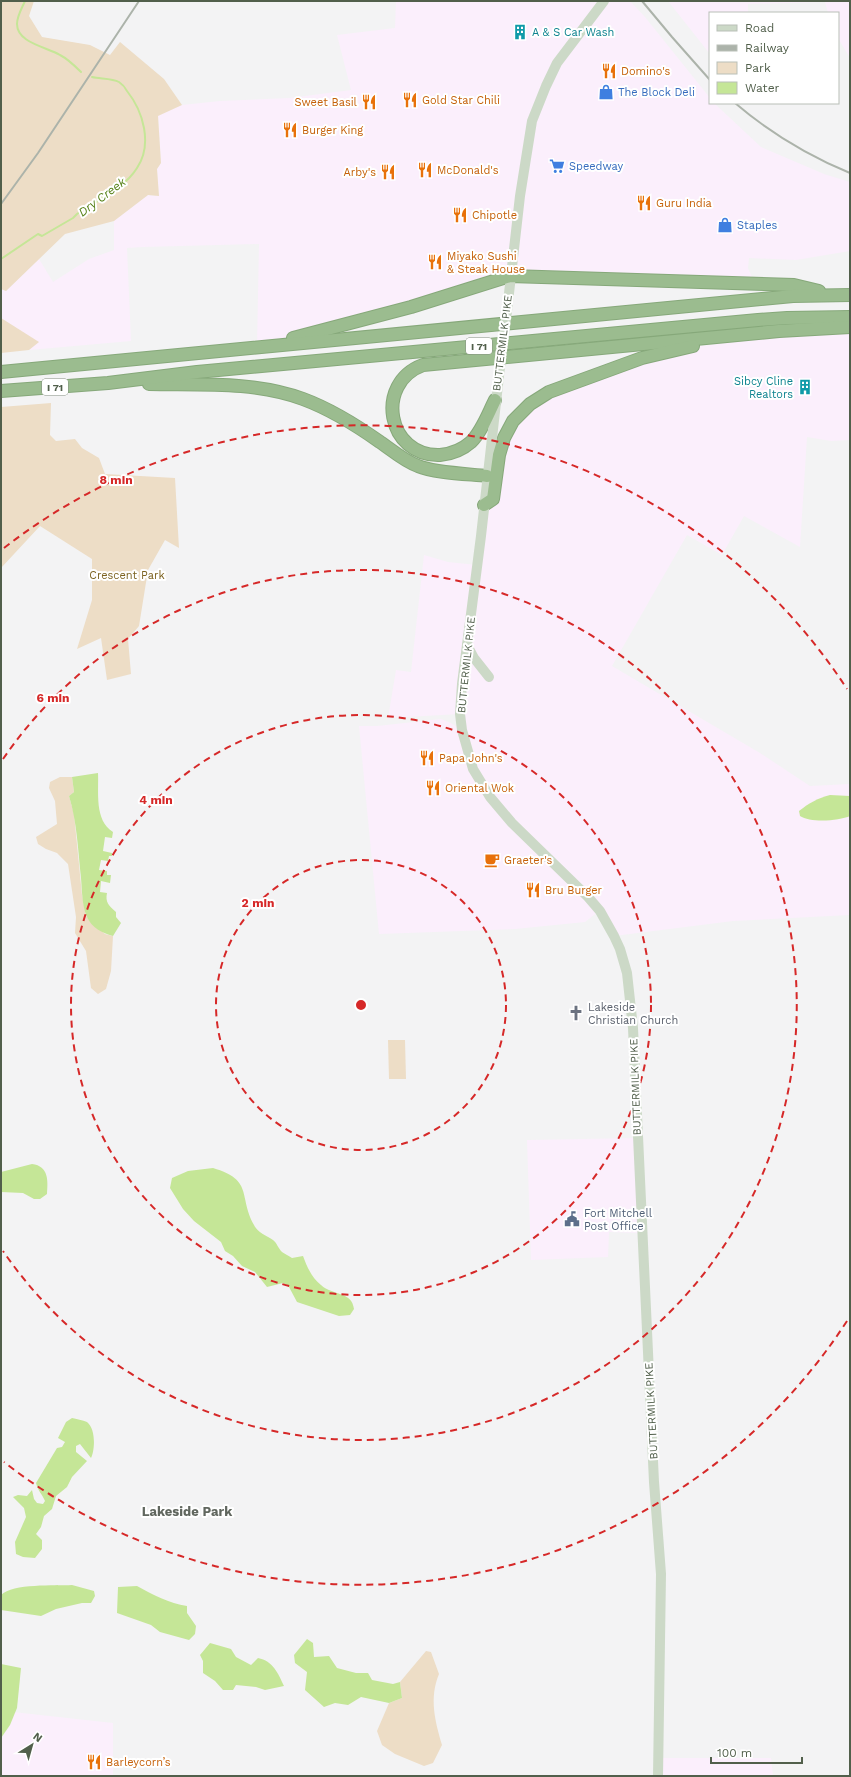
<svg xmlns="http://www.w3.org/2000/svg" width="851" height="1777" font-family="'Work Sans',sans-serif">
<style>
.commercial{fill:#fbeffc}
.green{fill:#edddc6}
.water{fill:#c5e697}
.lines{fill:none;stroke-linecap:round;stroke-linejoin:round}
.stream{stroke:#c5e697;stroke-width:2}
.highway-casing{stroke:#86a87a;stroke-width:14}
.secondary{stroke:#ccd9c7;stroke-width:10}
.highway{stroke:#9bbc8f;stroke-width:12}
.rail{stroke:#acb3aa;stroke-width:2}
.secondary-bridge{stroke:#ccd9c7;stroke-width:10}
.ring{fill:none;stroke:#d62828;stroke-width:2;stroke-dasharray:7 5}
.labels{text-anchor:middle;stroke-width:4;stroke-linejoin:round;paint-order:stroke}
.shield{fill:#fff;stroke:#858f81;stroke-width:1}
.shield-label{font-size:10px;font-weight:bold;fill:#515f4b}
.culture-label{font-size:11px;fill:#0d838f;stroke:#fff;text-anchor:start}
.food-label{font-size:11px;fill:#c56008;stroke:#fff;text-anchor:start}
.shop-label{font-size:11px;fill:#366cbe;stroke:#fff;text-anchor:start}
.street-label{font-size:11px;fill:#515f4b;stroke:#fff}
.park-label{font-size:11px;fill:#7c6220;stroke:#fff}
.worship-label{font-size:11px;fill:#5b616d;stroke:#fff;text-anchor:start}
.service-label{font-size:11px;fill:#4e5e75;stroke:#fff;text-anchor:start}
.water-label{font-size:12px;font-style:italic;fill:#548016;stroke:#fff}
.quarter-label{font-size:13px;font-weight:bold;fill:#61675f;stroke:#fff}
.centre{fill:#d62828;stroke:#fff;stroke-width:2}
.ring-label{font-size:12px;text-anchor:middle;font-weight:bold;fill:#d62828;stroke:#fff;stroke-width:4;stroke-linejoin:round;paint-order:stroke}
</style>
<rect width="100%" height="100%" fill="#f3f3f4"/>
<g class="commercial">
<polygon points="396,1 630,1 645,17 710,98 710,103 714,103 761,147 824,174 850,182 850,251 796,260 749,258 748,268 755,284 510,276 257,347 259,244 142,247 127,248 131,341 29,350 38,342 1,318 1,289 6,291 39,259 53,282 89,259 114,250 114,221 148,195 159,196 157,169 161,163 158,115 182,105 220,101 290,98 351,90 337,35 395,28"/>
<polygon points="668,1 850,1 850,58 838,38 838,13 828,13 825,2 748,4 748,13 710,13 710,54"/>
<polygon points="850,332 850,440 831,441 807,437 800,547 744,516 722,555 687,535 612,666 760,753 810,786 850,784 850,915 733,921 614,936 599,911 585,922 515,929 379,934 359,726 377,726 441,719 451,723 461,730 460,714 388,718 396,670 411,672 424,555 448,562 477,565 499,455 530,404 679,349 784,336"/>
<polygon points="638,1138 642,1233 609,1232 608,1257 531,1260 527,1140"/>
<polygon points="13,1712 113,1723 113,1776 1,1776 1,1742"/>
<polygon points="658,1758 771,1758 773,1776 658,1776"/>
</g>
<g class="green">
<polygon points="1,1 34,1 29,16 42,37 90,45 110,55 120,42 164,79 182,105 158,116 161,163 157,169 159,196 148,195 114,221 65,234 6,291 1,289"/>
<polygon points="1,318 39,342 29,350 1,353"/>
<polygon points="51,403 50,435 56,441 75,439 82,448 99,458 105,474 175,478 179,548 165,540 148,570 139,626 128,639 131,674 107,680 101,638 77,649 92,600 92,559 40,526 1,568 1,407"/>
<polygon points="60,777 72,777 74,792 69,796 74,814 82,895 86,916 105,934 113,936 111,971 106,989 98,994 91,988 86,951 75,933 76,917 68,864 57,853 46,849 38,844 36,837 57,824 55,801 49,788 50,782"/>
<polygon points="388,1040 405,1040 406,1079 389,1079"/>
<path d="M 426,1651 L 431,1652 L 439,1674 C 429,1698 435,1721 442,1745 L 433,1763 L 424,1766 L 395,1754 L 382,1745 L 377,1731 L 389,1703 L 402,1698 L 400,1682 Z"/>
</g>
<g class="water">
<path d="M 98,773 C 99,792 94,820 113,832 L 112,838 L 105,837 L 103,851 L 112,853 L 112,856 L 109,856 L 108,861 L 101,860 L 99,870 L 107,871 L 107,875 L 111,875 L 110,883 L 101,881 L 100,892 L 107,893 C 105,902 109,906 116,912 L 116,917 L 121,923 L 113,936 C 102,933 92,928 87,917 C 82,906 82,890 81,878 C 78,850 77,822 69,796 L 74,792 L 72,777 Z"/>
<path d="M 830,795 L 850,796 L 850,816 C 839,821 810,823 800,816 L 799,811 C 809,803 818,798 830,795 Z"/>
<path d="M 32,1164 C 49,1166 48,1181 47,1194 L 40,1199 L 34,1199 L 23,1193 L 1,1192 L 1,1172 Z"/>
<path d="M 213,1168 C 254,1180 238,1196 254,1225 C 258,1233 266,1235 273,1240 C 277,1243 278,1248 282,1252 C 285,1254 289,1256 292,1258 L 303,1256 C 307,1267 312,1278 321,1285 C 333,1296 352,1291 354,1309 L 350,1315 L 339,1316 L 297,1302 L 289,1287 L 283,1283 L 267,1287 L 255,1272 L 242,1266 L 233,1256 L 225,1251 L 221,1242 L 194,1221 L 183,1209 L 170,1188 L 172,1178 L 188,1171 Z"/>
<path d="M 72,1418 C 76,1419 83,1420 87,1422 C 96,1429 95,1450 91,1458 L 80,1444 L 76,1446 L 76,1452 L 87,1461 L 72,1477 L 67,1487 L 56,1496 L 52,1509 L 44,1516 L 41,1527 L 36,1534 L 42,1540 L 42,1549 L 35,1558 L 23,1557 L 16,1554 L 15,1542 L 26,1517 L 24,1508 L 13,1497 L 18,1495 L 27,1496 L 32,1490 L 34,1499 L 37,1503 L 43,1504 L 45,1501 C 42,1494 38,1491 36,1483 L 57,1448 L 62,1447 L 65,1442 L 58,1438 L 66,1422 Z"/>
<path d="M 72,1585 L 94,1591 L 95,1596 L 91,1603 L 82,1603 L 56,1609 L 41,1616 L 1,1610 L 1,1595 C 13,1583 55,1586 72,1585 Z"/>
<path d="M 137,1586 C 153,1595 169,1603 187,1606 L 187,1613 L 196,1626 L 195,1634 L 189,1640 L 160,1632 L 151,1625 L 117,1613 L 118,1587 Z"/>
<polygon points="307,1639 313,1643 314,1657 329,1656 337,1668 356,1673 368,1673 372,1680 393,1684 400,1682 402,1698 389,1703 361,1697 348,1705 335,1703 324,1707 305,1690 307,1672 295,1663 294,1655"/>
<path d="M 210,1643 L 231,1649 L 236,1657 L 251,1665 L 258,1658 C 273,1661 278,1673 284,1686 L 265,1690 L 256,1687 L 236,1685 L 233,1690 L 223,1690 L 215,1681 L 203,1673 L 203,1661 L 200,1655 Z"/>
<polygon points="1,1664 21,1668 17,1708 10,1725 1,1738"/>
</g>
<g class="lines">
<g class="stream">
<path d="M 25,1 C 22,8 17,16 17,24 C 17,43 47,47 60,55 C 68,59 75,66 81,72"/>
<path d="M 1,259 L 38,234 L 42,236 L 73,218 L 77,214 C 97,200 124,189 137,168 C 153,144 143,111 127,91 C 125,87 122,84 119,82 C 112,78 100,79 92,77"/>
</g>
<g class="highway-casing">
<g id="highway">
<polyline points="293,338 411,307 510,276 794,285 819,291"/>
<polyline points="1,372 793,296 850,295"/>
<path d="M 149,384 C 200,385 254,381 303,399 C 330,409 356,425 380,442 C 392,450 404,461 418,466 C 434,473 469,474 487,476"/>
<polyline points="1,391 108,383 197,372 758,320 787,318 850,317"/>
<path d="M 495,400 C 488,414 482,431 471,442 C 462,450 451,454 440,455 C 387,457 374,383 423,365 L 779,331 L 850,327"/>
<polyline points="484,505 493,499 499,455 504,438 513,421 530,404 549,392 642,358 693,346"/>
</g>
</g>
<g class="secondary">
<polyline points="507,311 520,196 532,121 546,86 557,63 604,1"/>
<polyline points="500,367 481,536 462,684 460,714 462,730 473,769 490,797 512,823 588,897 600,911 614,936 620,949 627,973 633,1028 654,1482 661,1574 658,1776"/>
<polyline points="467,645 474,658 489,677"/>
</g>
<use href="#highway" class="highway"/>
<g class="rail">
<polyline points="642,1 672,37 710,80"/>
<path d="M 735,103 C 769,132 809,156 850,173"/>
<polyline points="1,204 38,153 139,1"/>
</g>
<polyline class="secondary-bridge" points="500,367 507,311"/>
</g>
<g class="ring">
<circle cx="361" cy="1005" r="145"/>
<circle cx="361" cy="1005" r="290"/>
<path d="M3 759A435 435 0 1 1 3 1251"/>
<path d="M847 1321A580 580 0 0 1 4 1462M4 548A580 580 0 0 1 847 689"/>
</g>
<defs>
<g id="building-bare" transform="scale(1.2)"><path d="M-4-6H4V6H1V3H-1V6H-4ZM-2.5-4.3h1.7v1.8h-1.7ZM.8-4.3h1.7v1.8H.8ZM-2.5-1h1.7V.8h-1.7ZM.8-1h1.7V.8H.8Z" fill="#0f9aa8" stroke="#fff" stroke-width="2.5" paint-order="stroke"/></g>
<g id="restaurant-bare" transform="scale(1.2)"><path d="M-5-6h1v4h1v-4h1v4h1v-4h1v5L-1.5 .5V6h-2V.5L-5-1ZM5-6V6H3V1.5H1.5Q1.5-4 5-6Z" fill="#e8710a" stroke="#fff" stroke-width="2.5" paint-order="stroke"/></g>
<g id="shop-bare" transform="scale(1.2)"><path d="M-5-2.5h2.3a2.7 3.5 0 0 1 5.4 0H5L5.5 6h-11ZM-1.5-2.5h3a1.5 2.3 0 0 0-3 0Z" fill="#3f7fe0" stroke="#fff" stroke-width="2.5" paint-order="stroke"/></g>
<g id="supermarket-bare" transform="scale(1.2)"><path d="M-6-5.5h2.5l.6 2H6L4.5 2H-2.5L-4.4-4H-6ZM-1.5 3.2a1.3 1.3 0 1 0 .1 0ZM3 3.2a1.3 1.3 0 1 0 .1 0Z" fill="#3f7fe0" stroke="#fff" stroke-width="2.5" paint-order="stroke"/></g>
<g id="cafe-bare" transform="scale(1.2)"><path d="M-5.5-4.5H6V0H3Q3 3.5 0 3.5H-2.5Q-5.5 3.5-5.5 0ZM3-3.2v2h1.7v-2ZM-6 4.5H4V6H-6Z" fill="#e8710a" stroke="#fff" stroke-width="2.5" paint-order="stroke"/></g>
<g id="church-bare" transform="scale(1.2)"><path d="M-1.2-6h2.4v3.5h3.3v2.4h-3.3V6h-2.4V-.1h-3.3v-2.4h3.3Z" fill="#6b7280" stroke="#fff" stroke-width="2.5" paint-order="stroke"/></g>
<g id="civic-bare" transform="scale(1.2)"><path d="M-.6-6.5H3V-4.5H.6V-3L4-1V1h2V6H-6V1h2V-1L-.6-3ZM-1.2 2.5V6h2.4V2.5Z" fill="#5c6f8a" stroke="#fff" stroke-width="2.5" paint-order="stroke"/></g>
</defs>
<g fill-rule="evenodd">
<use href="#building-bare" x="520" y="32"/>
<use href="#restaurant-bare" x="609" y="71"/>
<use href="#shop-bare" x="606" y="92"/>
<use href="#restaurant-bare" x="410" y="100"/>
<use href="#restaurant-bare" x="369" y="102"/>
<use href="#restaurant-bare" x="290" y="130"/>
<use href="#supermarket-bare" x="557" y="166"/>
<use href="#restaurant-bare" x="425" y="170"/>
<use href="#restaurant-bare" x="388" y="172"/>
<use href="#restaurant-bare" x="644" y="203"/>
<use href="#restaurant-bare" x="460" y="215"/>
<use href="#shop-bare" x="725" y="225"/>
<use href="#restaurant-bare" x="435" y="262"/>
<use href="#building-bare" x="805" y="387"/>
<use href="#restaurant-bare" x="427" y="758"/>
<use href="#restaurant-bare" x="433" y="788"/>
<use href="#cafe-bare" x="492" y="860"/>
<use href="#restaurant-bare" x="533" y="890"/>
<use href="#church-bare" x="576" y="1013"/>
<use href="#civic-bare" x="572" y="1219"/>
<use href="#restaurant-bare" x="94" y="1762"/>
</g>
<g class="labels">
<g class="shield">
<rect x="466" y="338" width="26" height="16" rx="3"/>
<rect x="42" y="379" width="26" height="16" rx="3"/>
</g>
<g class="shield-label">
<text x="479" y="350">I 71</text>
<text x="55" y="391">I 71</text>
</g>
<g class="culture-label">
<text x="532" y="36">A &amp; S Car Wash</text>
<text x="793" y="385" text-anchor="end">Sibcy Cline<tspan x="793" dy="13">Realtors</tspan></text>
</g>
<g class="food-label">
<text x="621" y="75">Domino's</text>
<text x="422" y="104">Gold Star Chili</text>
<text x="357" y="106" text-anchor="end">Sweet Basil</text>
<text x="302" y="134">Burger King</text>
<text x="437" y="174">McDonald's</text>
<text x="376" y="176" text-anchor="end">Arby's</text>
<text x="656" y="207">Guru India</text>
<text x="472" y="219">Chipotle</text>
<text x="447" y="260">Miyako Sushi<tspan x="447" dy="13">&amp; Steak House</tspan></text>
<text x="439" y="762">Papa John's</text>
<text x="445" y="792">Oriental Wok</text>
<text x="504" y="864">Graeter's</text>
<text x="545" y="894">Bru Burger</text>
<text x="106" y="1766">Barleycorn’s</text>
</g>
<g class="shop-label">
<text x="618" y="96">The Block Deli</text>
<text x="569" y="170">Speedway</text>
<text x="737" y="229">Staples</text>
</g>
<g class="street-label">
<text transform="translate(502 343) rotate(-83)" y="4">BUTTERMILK PIKE</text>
<text transform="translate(466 665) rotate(-84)" y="4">BUTTERMILK PIKE</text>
<text transform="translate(635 1087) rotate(-92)" y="4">BUTTERMILK PIKE</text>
<text transform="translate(651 1411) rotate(-93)" y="4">BUTTERMILK PIKE</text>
</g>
<g class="park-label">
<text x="127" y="579">Crescent Park</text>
</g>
<g class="worship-label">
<text x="588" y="1011">Lakeside<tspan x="588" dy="13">Christian Church</tspan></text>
</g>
<g class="service-label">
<text x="584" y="1217">Fort Mitchell<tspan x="584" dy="13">Post Office</tspan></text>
</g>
<g class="water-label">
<text transform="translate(102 197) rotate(-37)" y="4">Dry Creek</text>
</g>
<g class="quarter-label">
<text x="187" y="1516">Lakeside Park</text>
</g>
</g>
<circle cx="361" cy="1005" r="6" class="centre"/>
<g class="ring-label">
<text x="116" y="484">8 min</text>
<text x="53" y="702">6 min</text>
<text x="156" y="804">4 min</text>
<text x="258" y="907">2 min</text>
</g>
<rect width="851" height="1777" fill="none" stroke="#515f4b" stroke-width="4"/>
<rect x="709" y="12" width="130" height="92" fill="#ffffff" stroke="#b9bfb7"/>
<rect x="717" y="25" width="20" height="6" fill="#ccd9c7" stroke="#b9bfb7"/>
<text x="745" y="32" font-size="12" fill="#515f4b">Road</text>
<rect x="717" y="45" width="20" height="6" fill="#acb3aa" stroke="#b9bfb7"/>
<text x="745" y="52" font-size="12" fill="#515f4b">Railway</text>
<rect x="717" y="62" width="20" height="12" fill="#edddc6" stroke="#b9bfb7"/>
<text x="745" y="72" font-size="12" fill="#515f4b">Park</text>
<rect x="717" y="82" width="20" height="12" fill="#c5e697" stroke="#b9bfb7"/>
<text x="745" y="92" font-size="12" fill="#515f4b">Water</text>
<g transform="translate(32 1745) rotate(37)" stroke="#ffffff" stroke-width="3" paint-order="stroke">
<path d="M0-3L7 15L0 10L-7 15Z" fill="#515f4b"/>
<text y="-6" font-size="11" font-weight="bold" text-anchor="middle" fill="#515f4b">N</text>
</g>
<path d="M711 1757v6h91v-6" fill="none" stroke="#515f4b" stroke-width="2"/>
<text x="717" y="1757" font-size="12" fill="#515f4b" stroke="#ffffff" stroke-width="3" paint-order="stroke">100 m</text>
</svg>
